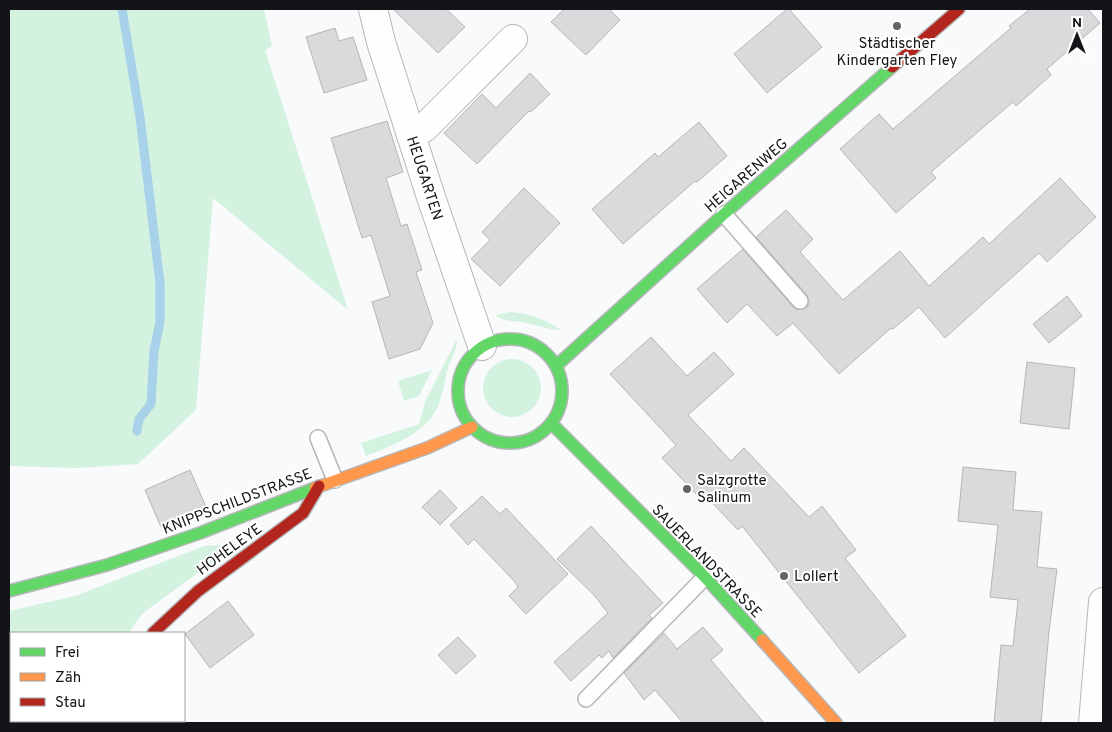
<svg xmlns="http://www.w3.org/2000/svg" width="1112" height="732" font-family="Overpass,sans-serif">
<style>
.green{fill:#d3f2e0}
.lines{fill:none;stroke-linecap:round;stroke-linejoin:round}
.stream{stroke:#a8d1ea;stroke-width:9}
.building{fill:#dad9db;stroke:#b6b6b8}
.lane-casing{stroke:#b5b7b9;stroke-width:18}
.street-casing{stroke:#b5b7b9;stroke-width:30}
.fast-casing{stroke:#b5b7b9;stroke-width:14}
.slow-casing{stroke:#b5b7b9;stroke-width:14}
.jam-casing{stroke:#b5b7b9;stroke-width:14}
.lane{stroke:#fefeff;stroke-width:15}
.street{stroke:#fefeff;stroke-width:28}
.fast{stroke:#63d668;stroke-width:11}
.slow{stroke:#ff974d;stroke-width:11}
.jam{stroke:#b3261e;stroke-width:11}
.poi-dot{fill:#626467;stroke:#fff;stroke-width:2}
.labels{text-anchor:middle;stroke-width:4;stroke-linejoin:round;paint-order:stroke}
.poi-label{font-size:15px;fill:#121417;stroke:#fff;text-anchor:start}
.street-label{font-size:15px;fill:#121417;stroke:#fff}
</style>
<rect width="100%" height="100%" fill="#f8fafc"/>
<g class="green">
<polygon points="9,9 264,9 272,46 265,50 348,310 213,198 196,410 138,464 78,468 9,466"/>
<path d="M 511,312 C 531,314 545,319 561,330 C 548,330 538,325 526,323 C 515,320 505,323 495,315 Z"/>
<path d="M 457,339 C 457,350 451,358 448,368 C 444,381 443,394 438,406 C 426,434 391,446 366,456 L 361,443 L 419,424 L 425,402 Z"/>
<circle cx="512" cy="388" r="29"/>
<polygon points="432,370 419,396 404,401 398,381"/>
<polygon points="237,544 143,613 128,633 11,633 11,721 62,721 60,723 9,723 9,611 75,596 204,546"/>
</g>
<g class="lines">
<polyline class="stream" points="122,9 140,117 160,283 160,322 154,351 151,404 139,419 137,431"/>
</g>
<g class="building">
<polygon points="393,9 446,9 465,27 438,53"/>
<polygon points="564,9 609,9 620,20 586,55 551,22"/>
<polygon points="787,9 789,9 822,47 767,93 734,54"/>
<polygon points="1030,9 1088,9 1100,23 1047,69 1051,75 1016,106 1013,102 931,172 936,178 896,213 840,149 879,114 893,129 1011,28 1009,26"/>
<polygon points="335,28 339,41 353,37 367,80 324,93 306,37"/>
<polygon points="530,73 550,94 531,112 529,111 477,164 444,133 482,94 496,108"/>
<polygon points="387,121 403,172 386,178 401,226 407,224 422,270 416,272 433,323 420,349 389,359 372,302 390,296 371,235 362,238 331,138"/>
<polygon points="699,122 727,156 697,182 695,181 623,244 592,209 655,153 658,157"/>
<polygon points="1060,178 1096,217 1047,262 1039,253 945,338 919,307 893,329 891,328 839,374 793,323 777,336 747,304 727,323 697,289 743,249 793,307 797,310 806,308 809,304 807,295 756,237 786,210 813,239 800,252 843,300 900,251 929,286 983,237 989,244"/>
<polygon points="524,188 560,223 500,286 471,259 490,240 482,232"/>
<polygon points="1067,296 1082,316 1049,343 1033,324"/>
<polygon points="651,337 687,376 714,352 734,374 688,415 731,461 744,448 809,517 822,506 856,550 845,558 906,636 859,673 742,526 738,530 701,491 697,495 662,458 676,445 610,374"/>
<polygon points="1027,362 1075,368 1069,429 1020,423"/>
<polygon points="963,467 1016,472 1013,510 1042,512 1037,567 1057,569 1049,631 1041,723 994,723 1001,645 1013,646 1018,600 990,597 998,525 958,521"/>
<polygon points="190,470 206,507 161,527 145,490"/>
<polygon points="440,490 457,508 440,525 422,507"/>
<polygon points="482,496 500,514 506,508 568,574 526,614 509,596 518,587 515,582 474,539 468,545 450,525"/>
<polygon points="591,526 663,603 649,615 652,618 613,658 609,651 602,658 599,655 571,681 554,662 608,613 594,595 557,559"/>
<polygon points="228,601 254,635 210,668 185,634"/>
<polygon points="703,627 723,650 711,660 764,723 683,723 655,690 644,700 624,673 664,633 677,649"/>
<polygon points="458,637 476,656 456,674 438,655"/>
</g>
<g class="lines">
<g class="lane-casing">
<g id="lane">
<polyline points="724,214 800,301"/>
<polyline points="318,438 335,480"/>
<polyline points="586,699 705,577"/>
</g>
</g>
<g class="street-casing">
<g id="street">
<polyline points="373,9 381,42 431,197 482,346"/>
<polyline points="411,135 424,128 513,39"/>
<polyline points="1093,723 1103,602"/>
</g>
</g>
<g class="fast-casing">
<g id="fast">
<circle cx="510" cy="391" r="52"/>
<polyline points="556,366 724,214 892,67"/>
<polyline points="552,424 705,577 762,640"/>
<polyline points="9,591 107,565 200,533 315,488"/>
</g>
</g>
<g class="slow-casing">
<g id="slow">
<polyline points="315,488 427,448 472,427"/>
<polyline points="762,640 836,723"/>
<polyline points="78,723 80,721"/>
</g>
</g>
<g class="jam-casing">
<g id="jam">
<polyline points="892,67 959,9"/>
<polyline points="153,633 198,591 303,513 319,486"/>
</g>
</g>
<use href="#lane" class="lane"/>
<use href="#street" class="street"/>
<use href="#fast" class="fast"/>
<use href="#slow" class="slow"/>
<use href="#jam" class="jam"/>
</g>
<g class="poi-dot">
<circle cx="897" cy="26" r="5"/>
<circle cx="687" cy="489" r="5"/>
<circle cx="784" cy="576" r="5"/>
</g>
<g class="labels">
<g class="poi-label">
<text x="897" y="48" text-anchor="middle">Städtischer<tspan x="897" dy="17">Kindergarten Fley</tspan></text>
<text x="697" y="485">Salzgrotte<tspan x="697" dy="17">Salinum</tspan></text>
<text x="794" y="581">Lollert</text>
</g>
<g class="street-label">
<text transform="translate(746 175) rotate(-41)" y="5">HEIGARENWEG</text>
<text transform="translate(425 178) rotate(72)" y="5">HEUGARTEN</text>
<text transform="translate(237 501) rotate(-21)" y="5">KNIPPSCHILDSTRASSE</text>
<text transform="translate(229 549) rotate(-36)" y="5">HOHELEYE</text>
<text transform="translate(707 561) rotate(46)" y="5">SAUERLANDSTRASSE</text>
</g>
</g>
<rect width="1112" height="732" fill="none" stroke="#121417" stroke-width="20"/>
<rect x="10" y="632" width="175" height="90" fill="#ffffff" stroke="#a0a1a2"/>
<rect x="20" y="648" width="25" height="8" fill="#63d668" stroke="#a0a1a2"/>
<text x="55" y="657" font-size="15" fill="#121417">Frei</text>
<rect x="20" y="673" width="25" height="8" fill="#ff974d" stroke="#a0a1a2"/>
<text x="55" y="682" font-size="15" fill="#121417">Zäh</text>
<rect x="20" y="698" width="25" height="8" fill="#b3261e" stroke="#a0a1a2"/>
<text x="55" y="707" font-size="15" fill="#121417">Stau</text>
<g transform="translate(1077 35)" stroke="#ffffff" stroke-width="4" paint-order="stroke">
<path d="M0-4L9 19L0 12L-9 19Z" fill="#121417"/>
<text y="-8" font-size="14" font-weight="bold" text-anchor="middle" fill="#121417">N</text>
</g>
</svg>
